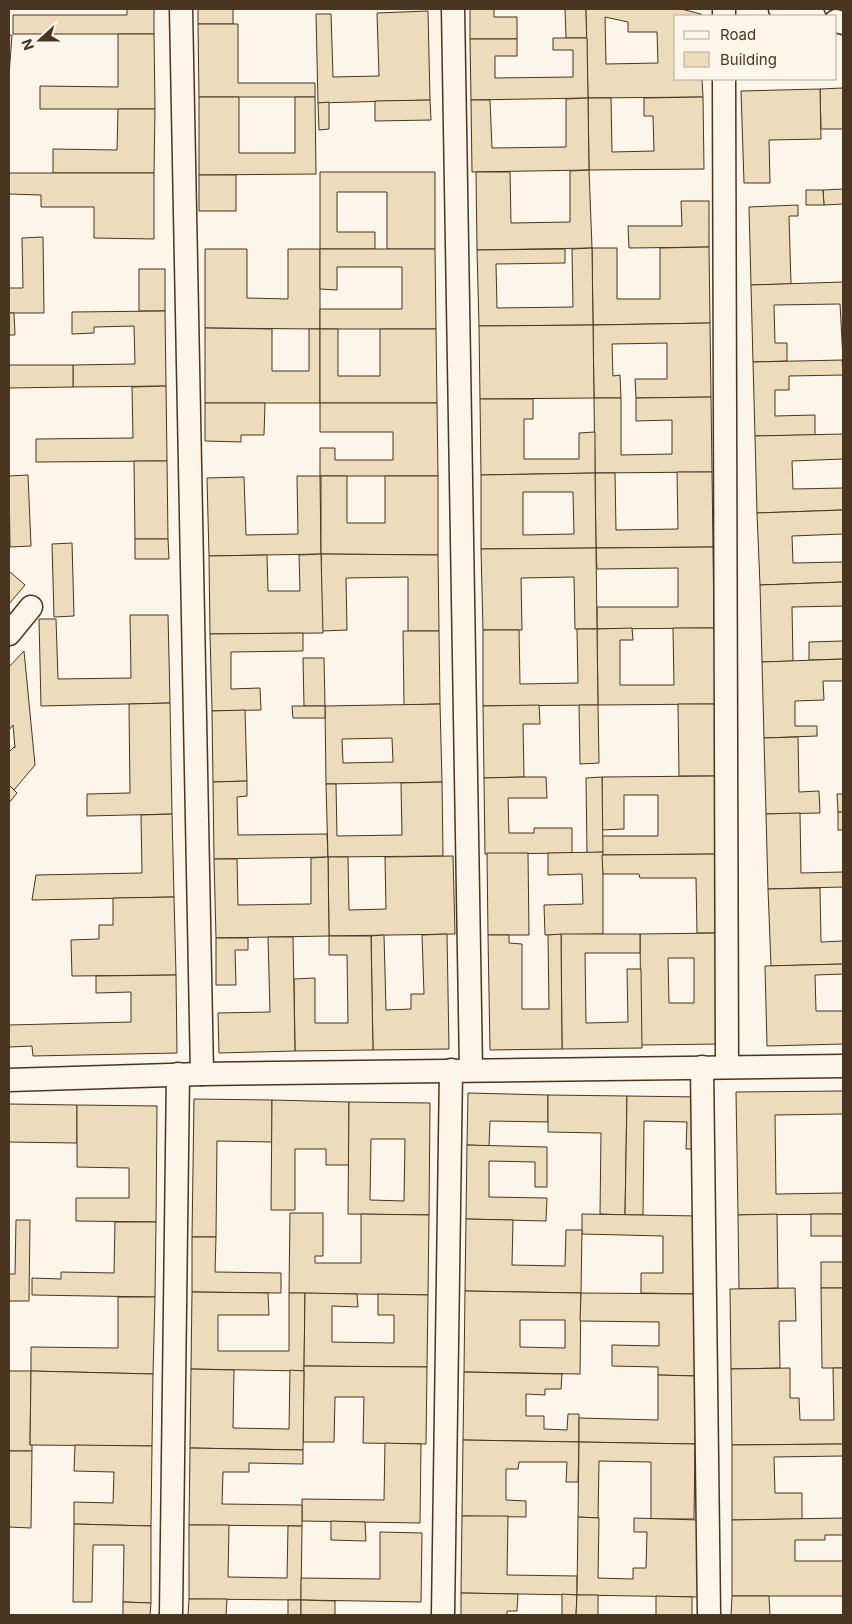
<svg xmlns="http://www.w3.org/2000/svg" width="852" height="1624" font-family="Inter,sans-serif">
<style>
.building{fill:#ecdcbc;stroke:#4a3520;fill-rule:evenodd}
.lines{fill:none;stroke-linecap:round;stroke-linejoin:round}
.minor-casing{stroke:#4a3520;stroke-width:25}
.minor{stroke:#fbf6e9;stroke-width:22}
</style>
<rect width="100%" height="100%" fill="#fbf6e9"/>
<g class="building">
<polygon points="127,9 154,9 154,34 13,34 13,15 127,15"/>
<rect x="198" y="9" width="35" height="15"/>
<polygon points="470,9 494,9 494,17 517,17 517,39 470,39"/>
<polygon points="565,9 586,9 587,38 566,38"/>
<path d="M 586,9 L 681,9 L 701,14 L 701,16 L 676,16 L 676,79 L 702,79 L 703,97 L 588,98 ZM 605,17 L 628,22 L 628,32 L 657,32 L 658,63 L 606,64 Z"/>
<polygon points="428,11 430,100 318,103 316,14 331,14 333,77 379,76 377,13"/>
<polygon points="198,24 238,24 238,83 315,83 315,97 199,97"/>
<polygon points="118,34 154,34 155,109 40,109 40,86 118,87"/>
<polygon points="9,35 12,35 9,75"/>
<polygon points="553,38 587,38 588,98 471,100 470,39 517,39 517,56 495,56 495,78 573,77 573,50 553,50"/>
<polygon points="843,88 843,129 821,129 820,89"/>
<polygon points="820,89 821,139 769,140 770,183 744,183 741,91"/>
<polygon points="199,97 239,97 239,153 295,153 295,97 315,97 316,174 199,175"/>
<polygon points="703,97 704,169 589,170 588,98 611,98 612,152 654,151 653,116 644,116 644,98"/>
<polygon points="588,98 589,170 472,172 471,100 490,100 492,148 566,147 566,99"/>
<polygon points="430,100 431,120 375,121 375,101"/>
<polygon points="329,102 329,129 319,130 318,103"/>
<polygon points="118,109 155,109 154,173 53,173 53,149 117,150"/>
<polygon points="589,170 592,248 477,250 476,172 510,172 511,223 570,222 570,171"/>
<polygon points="320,172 435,172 435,249 387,249 387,192 337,192 337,232 375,232 375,249 320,249"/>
<polygon points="9,173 154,173 154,239 94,238 94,207 41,207 41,195 9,194"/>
<rect x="199" y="175" width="37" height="36"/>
<polygon points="843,189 843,204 824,205 823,190"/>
<polygon points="806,190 823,190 824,205 806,205"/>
<polygon points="681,201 709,201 709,247 629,248 628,226 682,226"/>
<polygon points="798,205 798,216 789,216 791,284 751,285 749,207"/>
<polygon points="43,237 44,313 9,313 9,288 23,288 22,238"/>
<polygon points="709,247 710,323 593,325 592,248 617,248 617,299 660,299 660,248"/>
<polygon points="592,248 593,325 479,326 477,250 565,249 565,263 496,264 497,308 573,307 572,249"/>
<polygon points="205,249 247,249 247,298 288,299 288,249 320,249 320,329 205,328"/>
<polygon points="320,249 435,249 436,329 320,329 320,309 402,309 402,267 337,267 337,290 320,289"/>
<rect x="139" y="269" width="26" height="42"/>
<polygon points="843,282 843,360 840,304 774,305 775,343 787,343 787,361 753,362 751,285"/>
<polygon points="165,311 166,386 73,387 73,365 135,364 134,326 94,327 94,333 72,334 72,312"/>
<polygon points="9,313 14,313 15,335 9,335"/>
<polygon points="710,323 711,397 636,398 635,379 667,379 667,343 612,344 613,376 620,375 621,398 594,398 593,325"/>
<polygon points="593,325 594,398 480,399 479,326"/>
<polygon points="205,328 272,329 272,371 309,371 309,329 320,329 320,403 205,403"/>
<polygon points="320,329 338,329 338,376 380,376 380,329 436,329 437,403 320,403"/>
<polygon points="842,360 843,375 789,376 789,390 775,390 775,416 815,415 815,435 755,436 753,362"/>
<polygon points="9,365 73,365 73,387 9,388"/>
<polygon points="166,386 167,461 36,462 36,439 133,438 132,387"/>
<polygon points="711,397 712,472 595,473 594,398 621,398 621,455 672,454 672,420 636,421 636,398"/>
<polygon points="480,399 533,399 533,419 524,419 524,459 579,459 579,433 595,432 595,473 481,475"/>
<polygon points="205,403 265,403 264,435 241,435 241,442 205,441"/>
<polygon points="320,403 437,403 438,476 320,476 320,448 335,448 335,460 393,460 393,432 320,432"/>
<polygon points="843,434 843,459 792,461 793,489 843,488 843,510 757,513 755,436"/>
<polygon points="134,461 167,461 168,539 135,539"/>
<polygon points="677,472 712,472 713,547 596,548 595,473 615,473 616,530 678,529"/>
<path d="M 595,473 L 596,548 L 481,549 L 481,475 ZM 523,492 L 573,492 L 574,534 L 523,535 Z"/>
<polygon points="28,475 31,546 10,547 9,476"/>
<polygon points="297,476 320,476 321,554 209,556 207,478 244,477 246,535 298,534"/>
<polygon points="321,476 347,476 347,523 385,523 385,476 438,476 438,555 321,554"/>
<polygon points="843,510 843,534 792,536 793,563 843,562 843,582 760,585 757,513"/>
<polygon points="135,539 168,539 169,559 135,559"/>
<polygon points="72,543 74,616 54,617 52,544"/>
<polygon points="713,547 714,628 597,629 597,607 678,607 678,568 597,569 596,548"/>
<polygon points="596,548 597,629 575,629 574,577 521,578 522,630 483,630 481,549"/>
<polygon points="321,554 438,555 439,631 408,631 408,577 346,578 347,630 322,631"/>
<polygon points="321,554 323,633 210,634 209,556 267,555 268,591 300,591 299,555"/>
<polygon points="9,571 25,585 9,604"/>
<polygon points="843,582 843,606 792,607 793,661 762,662 760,585"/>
<polygon points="130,615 168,615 170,703 41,706 39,619 56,619 58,679 131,678"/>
<polygon points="632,628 633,640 620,640 620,685 674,685 673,628 714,628 716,704 598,705 597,629"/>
<polygon points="577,629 597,629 598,705 483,706 483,630 519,630 520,684 578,683"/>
<polygon points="403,631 439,631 440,704 404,705"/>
<polygon points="303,633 303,651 231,652 231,689 260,688 261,710 212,711 210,634"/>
<polygon points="843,641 843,659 809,660 809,642"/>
<polygon points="24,651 35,765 14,790 9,785 9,752 14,747 15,748 13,725 9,730 9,667"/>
<polygon points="303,658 324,658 325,706 304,706"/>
<polygon points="843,659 843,681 823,681 824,700 795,701 795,726 817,726 817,736 764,738 762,662"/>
<polygon points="170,703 172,814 87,816 87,794 130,793 129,704"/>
<path d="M 440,704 L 442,782 L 326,784 L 325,706 ZM 392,738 L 393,762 L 343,763 L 342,739 Z"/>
<polygon points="678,704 716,704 716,776 679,776"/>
<polygon points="539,705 540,724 523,724 524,777 484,778 483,706"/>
<polygon points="579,705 598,705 599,763 580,764"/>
<polygon points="292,706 325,706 325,718 293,718"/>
<polygon points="245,710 247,781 213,782 212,711"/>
<polygon points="798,737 799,792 819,791 820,813 766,814 764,738"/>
<polygon points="716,776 717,854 602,855 602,836 658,836 658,795 624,795 624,829 602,830 602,777"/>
<polygon points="524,777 546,777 547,798 508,798 509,833 534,833 534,828 572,828 572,853 485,854 484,778"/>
<polygon points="602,777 603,852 587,853 586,778"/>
<polygon points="247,781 247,796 237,797 238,835 327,834 328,857 214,859 213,782"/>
<polygon points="442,782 443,856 328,857 326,784 336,784 337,836 402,835 401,783"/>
<polygon points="9,785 17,793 9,803"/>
<polygon points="837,794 843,794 843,812 838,812"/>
<rect x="838" y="812" width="5" height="18"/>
<polygon points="800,813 801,873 843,872 843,887 768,889 766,814"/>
<polygon points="172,814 174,897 32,900 36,875 142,873 141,815"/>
<polygon points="603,852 603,934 545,935 544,905 583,904 582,874 548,875 548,853"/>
<polygon points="487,853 528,853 529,935 488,935"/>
<polygon points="717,854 719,933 697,933 696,878 640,878 639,874 603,874 602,855"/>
<polygon points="453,856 455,934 329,936 328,857 348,857 349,910 386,909 385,857"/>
<polygon points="328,857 329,936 216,938 214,859 237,859 238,905 311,904 311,858"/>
<polygon points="820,888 821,942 843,941 843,964 771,966 768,889"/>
<polygon points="174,897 176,975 72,976 71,940 99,939 99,925 113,925 113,898"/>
<path d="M 719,933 L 720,1044 L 641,1045 L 640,934 ZM 668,958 L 694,958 L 694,1003 L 669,1003 Z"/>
<polygon points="447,934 449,1049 373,1050 371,936 384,935 386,1010 411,1009 411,994 424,994 422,935"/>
<polygon points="561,934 640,934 640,953 585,953 586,1023 628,1022 627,969 641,969 642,1048 562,1049"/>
<polygon points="561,934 562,1049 490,1050 488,935 509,935 509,943 522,944 522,1009 549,1009 548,935"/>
<polygon points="329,936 371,936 373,1050 295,1051 294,979 315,978 315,1023 348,1023 347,955 329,955"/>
<polygon points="268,937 293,937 295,1051 219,1053 218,1013 270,1012"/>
<polygon points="216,938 248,938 248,950 235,950 236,985 216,985"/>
<polygon points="843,964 843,974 815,975 816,1011 843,1011 843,1044 767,1046 765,966"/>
<polygon points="176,975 177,1053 33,1056 32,1046 9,1047 9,1025 131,1022 131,992 96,993 96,976"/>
<polygon points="843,1091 843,1114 775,1115 776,1194 843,1193 843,1214 738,1215 736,1092"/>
<polygon points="468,1093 548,1095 548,1122 490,1121 489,1146 467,1145"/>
<polygon points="548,1095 627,1096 625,1215 600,1214 601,1133 548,1132"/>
<polygon points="627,1096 700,1097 699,1149 686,1149 687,1122 644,1121 643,1215 625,1215"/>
<polygon points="194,1099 272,1100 272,1142 217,1141 216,1237 192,1237"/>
<polygon points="272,1100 349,1102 349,1165 326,1165 326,1149 295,1149 295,1210 271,1210"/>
<path d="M 349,1102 L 430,1103 L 429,1215 L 348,1214 ZM 371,1139 L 405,1139 L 404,1201 L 370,1200 Z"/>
<polygon points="9,1104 77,1105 77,1143 9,1142"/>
<polygon points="77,1105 157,1106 156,1222 76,1221 76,1198 129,1198 129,1168 77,1167"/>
<polygon points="467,1145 547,1147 547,1187 535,1187 535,1162 489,1161 489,1197 547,1198 546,1221 466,1219"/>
<polygon points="290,1213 323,1213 323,1256 315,1256 315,1263 361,1263 361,1214 429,1215 428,1295 289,1293"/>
<polygon points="582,1214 698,1216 697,1294 641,1293 641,1273 663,1273 663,1236 582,1234"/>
<polygon points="777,1214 778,1288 739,1289 738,1215"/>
<rect x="811" y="1214" width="32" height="22"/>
<polygon points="466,1219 513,1220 512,1265 565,1266 566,1230 582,1230 581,1293 465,1291"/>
<polygon points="16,1220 30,1220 29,1301 9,1301 9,1274 15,1274"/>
<polygon points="115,1222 156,1222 155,1297 32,1295 32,1278 61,1279 61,1272 114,1273"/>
<polygon points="192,1237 216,1237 215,1272 281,1273 281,1293 192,1292"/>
<rect x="821" y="1262" width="22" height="26"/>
<polygon points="795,1288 796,1321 779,1321 780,1368 731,1369 730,1289"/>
<polygon points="821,1288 843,1288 843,1368 822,1368"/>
<path d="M 465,1291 L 581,1293 L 580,1374 L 464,1372 ZM 520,1320 L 565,1320 L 565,1348 L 520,1347 Z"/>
<polygon points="192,1292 268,1293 269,1315 218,1315 218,1351 289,1351 289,1293 305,1293 304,1371 191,1369"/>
<polygon points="305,1293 357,1294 358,1307 332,1306 332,1342 394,1343 394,1315 378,1315 378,1294 428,1295 427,1367 304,1366"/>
<polygon points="581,1293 697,1294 696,1376 658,1375 658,1367 612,1366 612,1345 659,1346 659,1322 580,1321"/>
<polygon points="118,1297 155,1297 153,1374 31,1371 31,1347 118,1348"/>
<polygon points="304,1366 427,1367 426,1444 363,1443 364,1397 335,1397 334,1442 303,1442"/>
<polygon points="790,1368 790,1398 799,1398 800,1420 834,1420 833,1368 843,1368 843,1444 732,1445 731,1369"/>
<polygon points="191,1369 234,1370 233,1428 289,1429 290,1370 304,1371 303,1450 190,1448"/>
<polygon points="9,1371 31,1371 30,1445 32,1445 32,1451 9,1451"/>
<polygon points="31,1371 153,1374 152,1446 30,1445"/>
<polygon points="464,1372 562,1374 561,1389 545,1389 545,1395 526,1394 526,1416 544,1416 544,1429 567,1430 568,1414 579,1414 579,1442 463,1440"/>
<polygon points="658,1375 696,1376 695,1444 579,1442 579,1418 658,1420"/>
<polygon points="463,1440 579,1442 578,1482 566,1482 567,1462 519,1462 518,1469 506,1469 506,1500 526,1501 526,1517 462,1516"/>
<polygon points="579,1442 695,1444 694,1519 651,1519 651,1462 599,1461 598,1518 578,1517"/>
<polygon points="385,1443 421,1444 420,1523 302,1521 302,1499 384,1500"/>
<polygon points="843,1444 843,1456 774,1457 775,1493 802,1493 802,1519 732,1520 732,1445"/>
<polygon points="75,1445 152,1446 151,1526 74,1524 74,1502 113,1503 114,1472 74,1471"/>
<polygon points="190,1448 303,1450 303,1464 249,1463 249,1472 223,1472 222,1504 302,1505 302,1526 189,1525"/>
<polygon points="9,1451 32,1451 31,1528 9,1527"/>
<polygon points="462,1516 508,1516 507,1575 577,1576 577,1595 461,1593"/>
<polygon points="578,1517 599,1518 598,1578 633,1579 633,1568 646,1568 647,1532 634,1532 634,1518 699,1520 698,1597 577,1595"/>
<polygon points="843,1518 843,1535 825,1535 825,1540 795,1540 795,1561 843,1561 843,1596 732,1596 732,1520"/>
<polygon points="331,1521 365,1522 366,1541 331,1540"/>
<polygon points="74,1524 151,1526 151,1603 123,1602 124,1545 93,1545 92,1602 73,1602"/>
<polygon points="189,1525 229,1525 228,1577 287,1578 288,1526 302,1526 301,1600 189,1599"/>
<polygon points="380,1532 422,1533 421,1602 301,1600 301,1578 380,1579"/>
<polygon points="461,1593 518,1594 517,1611 507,1611 507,1615 461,1615"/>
<polygon points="562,1594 577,1595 576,1615 562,1615"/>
<polygon points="577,1595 598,1595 598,1615 576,1615"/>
<polygon points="656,1596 692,1597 692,1615 656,1615"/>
<polygon points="732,1596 769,1596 770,1615 731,1615"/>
<polygon points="189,1599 227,1599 226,1615 188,1615"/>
<rect x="288" y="1600" width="13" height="15"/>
<polygon points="301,1600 335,1601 335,1615 301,1615"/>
<polygon points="123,1602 151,1603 150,1615 123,1615"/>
</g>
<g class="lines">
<g class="minor-casing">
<g id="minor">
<polyline points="181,9 202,1074"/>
<polyline points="453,9 471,1070"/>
<polyline points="724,9 724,16"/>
<polyline points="780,9 814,16"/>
<polyline points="836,21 843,23"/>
<polyline points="724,79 727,1067"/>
<polyline points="9,634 31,607"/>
<polyline points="702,1067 709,1615"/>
<polyline points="9,1080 202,1074 843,1066"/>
<polyline points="171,1615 178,1074"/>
<polyline points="443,1615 451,1070"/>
</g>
</g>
<use href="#minor" class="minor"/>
</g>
<rect width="852" height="1624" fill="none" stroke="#4a3520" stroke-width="20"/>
<rect x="674" y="15" width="162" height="65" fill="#fbf6e9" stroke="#b4a999"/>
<rect x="684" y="31" width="25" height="8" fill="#fbf6e9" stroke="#b4a999"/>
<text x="720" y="40" font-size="15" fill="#4a3520">Road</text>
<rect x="684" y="52" width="25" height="15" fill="#ecdcbc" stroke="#b4a999"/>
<text x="720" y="65" font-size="15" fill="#4a3520">Building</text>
<g transform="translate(40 40) rotate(249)" stroke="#fbf6e9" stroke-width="4" paint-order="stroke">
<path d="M0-4L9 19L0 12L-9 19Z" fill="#4a3520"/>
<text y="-8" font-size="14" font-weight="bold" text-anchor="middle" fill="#4a3520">N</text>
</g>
</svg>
